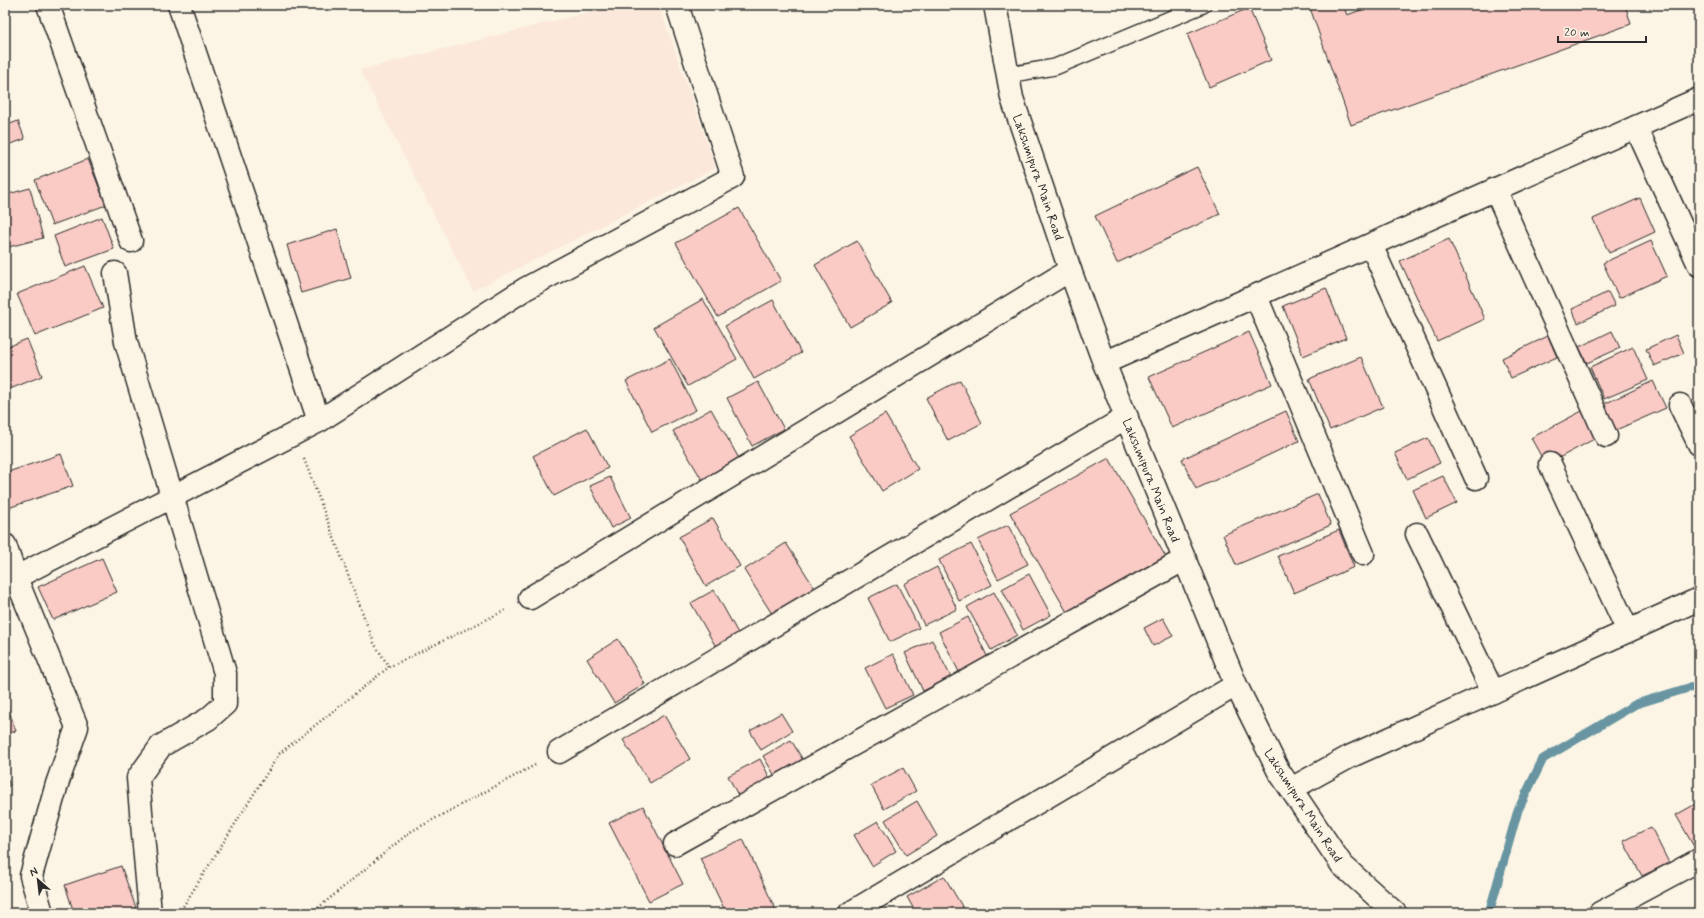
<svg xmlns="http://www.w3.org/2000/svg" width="1704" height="918" font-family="Mynerve,sans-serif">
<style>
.built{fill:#fbe8db}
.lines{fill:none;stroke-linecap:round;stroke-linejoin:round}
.stream{stroke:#6895a1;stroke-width:9}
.building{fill:#facac5;stroke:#2b2b2b}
.lane-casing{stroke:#2b2b2b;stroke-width:18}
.street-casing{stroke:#2b2b2b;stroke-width:25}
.secondary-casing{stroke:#2b2b2b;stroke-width:25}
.path{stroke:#2b2b2b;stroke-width:2.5;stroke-dasharray:1 3;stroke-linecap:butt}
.lane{stroke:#fcf5e5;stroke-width:15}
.street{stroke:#fcf5e5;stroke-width:22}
.secondary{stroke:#fcf5e5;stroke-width:22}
.labels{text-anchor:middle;stroke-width:3.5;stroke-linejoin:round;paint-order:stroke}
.street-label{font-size:13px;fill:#2b2b2b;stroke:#fcf5e5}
</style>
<rect width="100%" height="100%" fill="#fcf5e5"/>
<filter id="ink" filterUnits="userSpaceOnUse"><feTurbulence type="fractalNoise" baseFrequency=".025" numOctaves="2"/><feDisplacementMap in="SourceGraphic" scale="8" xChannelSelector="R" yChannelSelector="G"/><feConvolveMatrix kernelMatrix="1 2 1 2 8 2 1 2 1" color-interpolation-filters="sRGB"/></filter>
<g filter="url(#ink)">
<polygon class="built" points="616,5 659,5 716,168 473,291 360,70"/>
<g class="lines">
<polyline class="stream" points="1489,913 1518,810 1543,759 1636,704 1688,688 1699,687"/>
</g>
<g class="building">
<polygon points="1309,5 1343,5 1347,15 1375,5 1625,5 1631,24 1351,125"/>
<polygon points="1249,8 1271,60 1209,87 1187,34"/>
<polygon points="18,121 25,139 5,146 5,126"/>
<polygon points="88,159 106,205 52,225 35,180"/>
<polygon points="1197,167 1220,214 1117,263 1095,216"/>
<polygon points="30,188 43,238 5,248 5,195"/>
<polygon points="1640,198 1655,232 1609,253 1593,219"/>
<polygon points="739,208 781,281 718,317 676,243"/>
<polygon points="102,217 114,249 65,267 54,236"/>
<polygon points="337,229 351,278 301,293 287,245"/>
<polygon points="1449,239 1485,319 1437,341 1400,261"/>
<polygon points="857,241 892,303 850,327 815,265"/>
<polygon points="1651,241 1667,276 1619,298 1603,263"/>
<polygon points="85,266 103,308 35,336 17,294"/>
<polygon points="1326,288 1346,338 1303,356 1283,306"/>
<polygon points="1608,292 1615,306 1578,323 1572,309"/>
<polygon points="703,299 737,359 688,386 654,327"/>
<polygon points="773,300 801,353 754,379 725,326"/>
<polygon points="1612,331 1620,348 1587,363 1579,347"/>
<polygon points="1249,332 1272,384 1172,428 1149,377"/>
<polygon points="1676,335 1684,353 1654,366 1646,349"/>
<polygon points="1548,336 1557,357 1511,378 1502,358"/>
<polygon points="27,339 42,376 5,391 5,348"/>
<polygon points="1633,347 1648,380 1604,399 1590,367"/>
<polygon points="1361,357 1383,407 1330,430 1309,379"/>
<polygon points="670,359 696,410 652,432 626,381"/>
<polygon points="960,380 982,423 948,441 926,398"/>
<polygon points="1653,381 1666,408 1616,430 1604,404"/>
<polygon points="758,382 784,429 752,446 727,398"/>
<polygon points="711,409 741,462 704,483 673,431"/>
<polygon points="1286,411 1299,441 1196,489 1182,459"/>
<polygon points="1582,411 1596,438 1546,465 1531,438"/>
<polygon points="885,414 918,469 882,491 849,436"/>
<polygon points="587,428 608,468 554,496 533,456"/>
<polygon points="1428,438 1440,463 1407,479 1395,453"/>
<polygon points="61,454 73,486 8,508 5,498 5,473"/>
<polygon points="1109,458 1167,559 1068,614 1010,513"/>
<polygon points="1443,476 1457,503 1426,518 1413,490"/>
<polygon points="610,477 631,518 611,528 590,486"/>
<polygon points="1318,494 1331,525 1236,565 1223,535"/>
<polygon points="713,518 740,566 706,586 679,537"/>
<polygon points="1008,525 1028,564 998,579 978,540"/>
<polygon points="1339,530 1354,567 1294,593 1278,556"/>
<polygon points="786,543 816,590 774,617 744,570"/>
<polygon points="971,544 992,585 959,601 939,560"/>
<polygon points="102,558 117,592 53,620 38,587"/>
<polygon points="937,567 957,609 924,625 904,584"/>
<polygon points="1029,574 1051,615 1023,630 1002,589"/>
<polygon points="897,584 919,628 890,642 868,598"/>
<polygon points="714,590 739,635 716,647 691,603"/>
<polygon points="994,592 1017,635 991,650 967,607"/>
<polygon points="968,617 989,660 960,674 939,632"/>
<polygon points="1163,618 1173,636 1153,646 1144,628"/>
<polygon points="618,639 645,684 614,703 587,659"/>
<polygon points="932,640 951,677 923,691 905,653"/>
<polygon points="893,654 913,695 885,708 865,668"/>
<polygon points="5,702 6,702 16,731 5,735"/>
<polygon points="781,713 792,731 761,750 750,731"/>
<polygon points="664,715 690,759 650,783 623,740"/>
<polygon points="791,740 806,765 778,781 763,756"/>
<polygon points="760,759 773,784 741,801 728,776"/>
<polygon points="903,768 916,791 884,809 871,785"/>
<polygon points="5,774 10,785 5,788"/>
<polygon points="917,801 937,836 906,855 885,820"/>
<polygon points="1699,802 1699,842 1693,845 1676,815"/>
<polygon points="643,806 683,884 649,901 609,823"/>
<polygon points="878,821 896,851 872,866 854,835"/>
<polygon points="1651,827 1669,863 1642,876 1623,841"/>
<polygon points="743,839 777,913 726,913 700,858"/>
<polygon points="121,866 136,908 123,913 74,913 65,885"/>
<polygon points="944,876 966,913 916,913 907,897"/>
</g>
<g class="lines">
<g class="lane-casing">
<polyline id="lane" points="1008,75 1055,67 1203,5"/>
</g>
<g class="street-casing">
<g id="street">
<polyline points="48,5 131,241"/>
<polyline points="179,5 319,421"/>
<polyline points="1636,127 1699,265"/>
<polyline points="1495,189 1606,436"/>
<polyline points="1371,245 1476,478"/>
<polyline points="115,273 126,342 225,673 225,704 208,719 161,746 138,778 150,913"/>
<polyline points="1256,296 1363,554"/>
<polyline points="1104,363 1699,99"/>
<polyline points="1680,405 1699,444"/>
<polyline points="1550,464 1628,631"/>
<polyline points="1417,534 1493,692"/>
<polyline points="5,545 16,578 77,727 57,784 31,876 42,913"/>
<polyline points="5,583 319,421 525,289 733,177 677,5"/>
<polyline points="530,598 1070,270"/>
<polyline points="559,752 1127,417"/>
<polyline points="1291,789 1349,757 1699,599"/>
<polyline points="675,844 1185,559"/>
<polyline points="850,913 1236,685"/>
<polyline points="1600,913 1699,860"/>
</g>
</g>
<g class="secondary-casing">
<polyline id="secondary" points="995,5 1012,98 1070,270 1104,363 1236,685 1278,770 1342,865 1395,913"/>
</g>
<g class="path">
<polyline points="304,459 374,643 389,667"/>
<polyline points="179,913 279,754 389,667 506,610"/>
<polyline points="312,913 410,832 537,764"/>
</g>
<use href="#lane" class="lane"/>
<use href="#street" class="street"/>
<use href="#secondary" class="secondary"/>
</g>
</g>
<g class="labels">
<g class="street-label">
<text transform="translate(1039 177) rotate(71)" y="5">Lakshmipura Main Road</text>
<text transform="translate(1152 480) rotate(68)" y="5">Lakshmipura Main Road</text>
<text transform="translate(1304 805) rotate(57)" y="5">Lakshmipura Main Road</text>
</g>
</g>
<rect width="1704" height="918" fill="none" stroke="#fcf5e5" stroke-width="20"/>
<rect x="10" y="10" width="1684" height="898" fill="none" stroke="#2b2b2b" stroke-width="1.5" filter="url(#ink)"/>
<g transform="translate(38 880) rotate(332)" stroke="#fcf5e5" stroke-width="3" paint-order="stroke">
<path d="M0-3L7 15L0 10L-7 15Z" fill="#2b2b2b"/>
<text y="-6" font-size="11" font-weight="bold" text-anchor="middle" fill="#2b2b2b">N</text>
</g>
<path d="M1558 36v6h88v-6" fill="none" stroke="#2b2b2b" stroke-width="2"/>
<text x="1564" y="36" font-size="12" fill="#2b2b2b" stroke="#fcf5e5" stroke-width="3" paint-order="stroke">20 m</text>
</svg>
